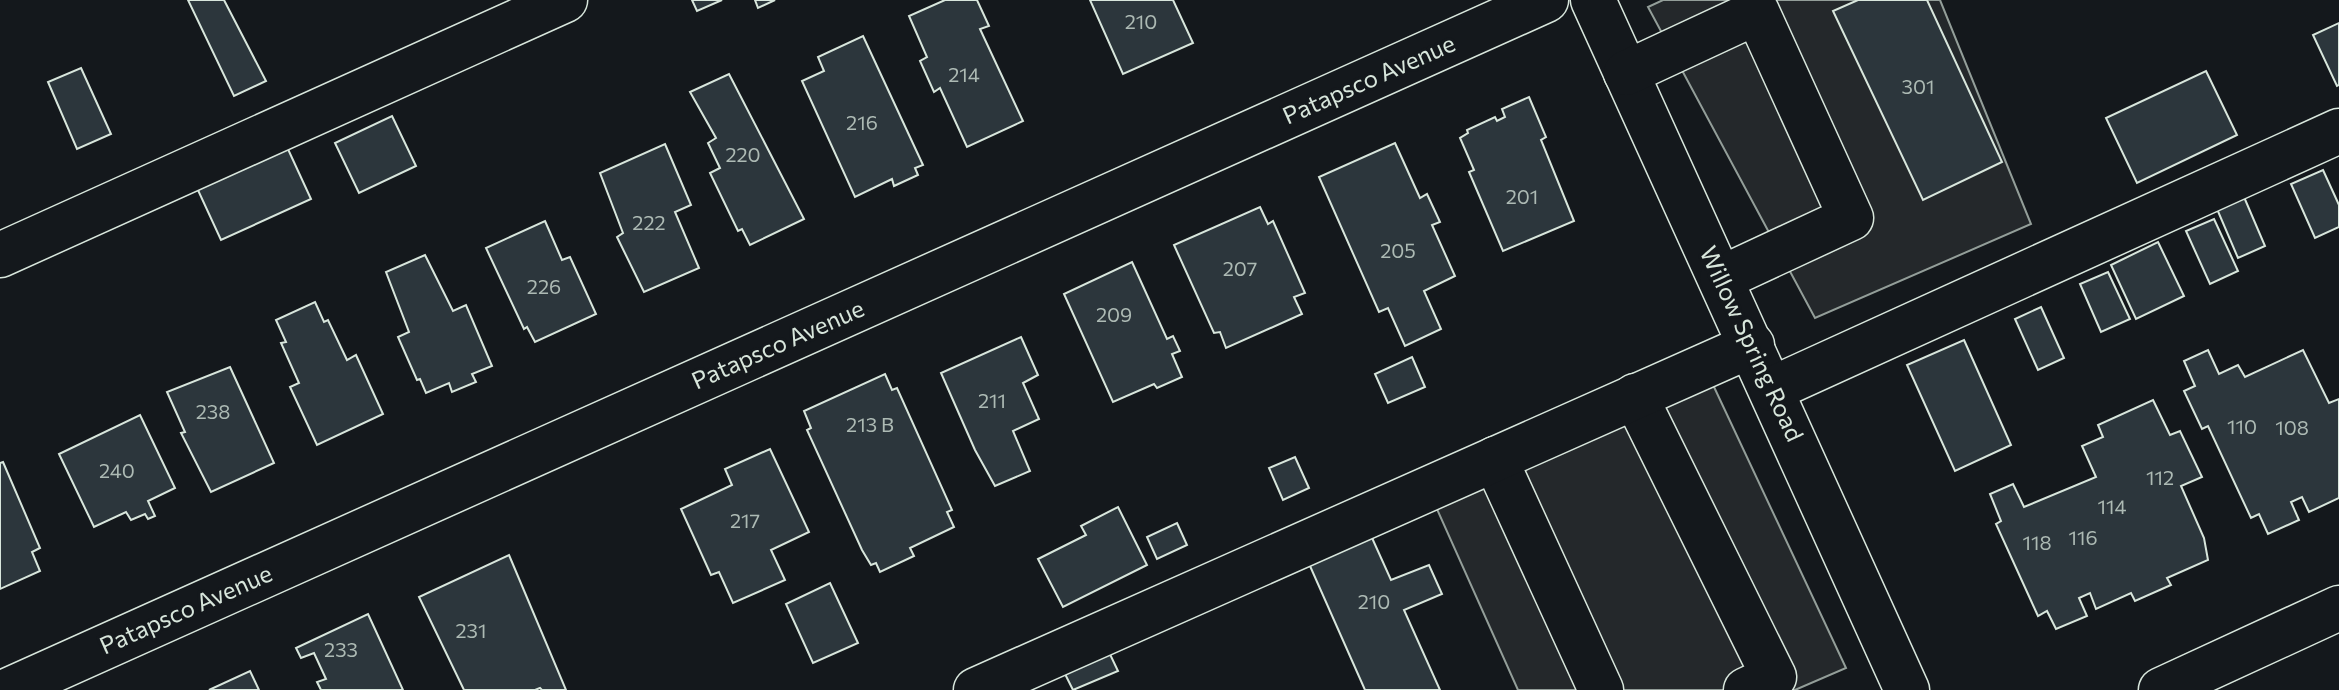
<svg xmlns="http://www.w3.org/2000/svg" width="2339" height="690" font-family="Commissioner,sans-serif">
<style>
.parking{fill:#24282b;stroke:#939e99;stroke-width:2}
.building{fill:#2c363c;stroke:#d8e6dc;stroke-width:2}
.lines{fill:none;stroke-linecap:round;stroke-linejoin:round}
.minor-casing{stroke:#d8e6dc;stroke-width:47}
.minor{stroke:#14181c;stroke-width:44}
.labels{text-anchor:middle;stroke-width:6;stroke-linejoin:round;paint-order:stroke}
.number-label{font-size:20px;fill:#adbab4}
.street-label{font-size:24px;fill:#d8e6dc;stroke:#14181c}
</style>
<rect width="100%" height="100%" fill="#14181c"/>
<g class="parking">
<polygon points="1663,0 1940,0 2031,224 1815,318 1648,7"/>
<polygon points="1707,372 1846,668 1795,690 1518,690 1428,489"/>
</g>
<g class="building">
<polygon points="188,0 224,0 266,81 234,96"/>
<polygon points="692,0 722,0 697,11"/>
<polygon points="755,0 775,0 758,8"/>
<polygon points="945,0 977,0 989,26 980,29 1023,121 967,147 940,88 934,92 920,61 927,57 909,16"/>
<polygon points="1090,0 1173,0 1193,43 1123,74"/>
<polygon points="1858,0 1927,0 2002,162 1923,200 1833,11"/>
<polygon points="2339,23 2339,85 2337,86 2313,35"/>
<polygon points="863,36 923,165 915,168 918,175 894,186 892,179 855,197 802,81 824,71 818,57"/>
<polygon points="81,68 111,134 77,149 48,82"/>
<polygon points="2206,71 2237,135 2137,183 2106,118"/>
<polygon points="729,74 804,219 750,245 742,229 738,231 710,173 720,168 708,143 716,138 690,92"/>
<polygon points="1529,97 1546,137 1541,140 1574,221 1503,251 1469,172 1474,170 1460,138 1468,133 1467,130 1495,117 1497,121 1505,117 1502,109"/>
<polygon points="392,116 416,166 359,193 335,143"/>
<polygon points="1395,143 1420,198 1427,194 1440,222 1432,225 1455,276 1424,291 1441,329 1405,346 1388,308 1379,312 1319,177"/>
<polygon points="665,144 691,205 675,212 699,268 644,292 617,237 623,233 600,173"/>
<polygon points="287,147 311,199 221,240 197,188"/>
<polygon points="2323,170 2339,205 2339,227 2315,238 2291,184"/>
<polygon points="2244,197 2265,246 2238,258 2217,209"/>
<polygon points="1260,207 1268,224 1273,221 1305,293 1294,297 1302,314 1226,348 1220,332 1214,333 1174,245"/>
<polygon points="2214,219 2238,271 2210,284 2186,231"/>
<polygon points="545,221 562,260 570,257 596,314 535,342 527,327 524,329 486,248"/>
<polygon points="2158,242 2184,296 2136,319 2111,265"/>
<polygon points="425,255 453,311 466,305 492,366 472,374 476,382 452,392 449,383 426,393 420,379 417,380 398,337 409,332 386,272"/>
<polygon points="1132,262 1167,339 1173,336 1180,351 1172,354 1182,377 1157,388 1154,384 1113,402 1064,294"/>
<polygon points="2108,272 2130,319 2101,332 2080,284"/>
<polygon points="315,302 324,322 328,320 347,360 356,355 383,414 317,445 290,387 299,383 281,343 286,342 276,320"/>
<polygon points="2041,307 2064,358 2038,370 2015,319"/>
<polygon points="1021,337 1038,375 1023,383 1039,419 1013,431 1030,471 995,486 975,450 941,373"/>
<polygon points="1964,340 2011,445 1955,471 1907,365"/>
<polygon points="2208,350 2219,374 2238,365 2245,377 2303,350 2329,403 2339,399 2339,498 2309,512 2302,497 2291,502 2299,520 2268,534 2259,514 2251,518 2208,426 2202,429 2184,391 2195,386 2184,361"/>
<polygon points="1412,357 1425,387 1388,403 1375,374"/>
<polygon points="230,367 274,463 211,492 181,433 185,432 167,392"/>
<polygon points="885,374 892,390 897,388 952,510 947,512 954,527 910,548 914,556 880,572 876,563 871,565 862,550 807,430 811,428 804,411"/>
<polygon points="2153,400 2170,435 2180,431 2202,477 2181,486 2204,538 2208,560 2167,578 2171,585 2135,601 2131,593 2096,609 2090,593 2079,598 2087,616 2056,629 2047,611 2038,616 1996,524 2001,521 1990,494 2013,484 2024,507 2096,477 2082,446 2103,437 2098,425"/>
<polygon points="140,415 175,488 148,501 155,516 148,519 145,514 131,520 126,512 94,527 59,454"/>
<polygon points="770,449 809,532 771,550 785,580 733,603 719,572 711,575 681,509 732,485 725,469"/>
<polygon points="1295,457 1309,488 1283,500 1269,468"/>
<polygon points="3,462 40,548 32,552 40,571 0,589 0,463"/>
<polygon points="1118,507 1147,565 1063,607 1038,559 1086,535 1081,526"/>
<polygon points="1177,523 1187,545 1157,559 1147,537"/>
<polygon points="1368,529 1391,580 1429,565 1442,594 1404,610 1440,690 1365,690 1306,557"/>
<polygon points="509,555 566,690 542,690 540,688 535,690 464,690 419,597"/>
<polygon points="830,583 858,643 813,663 786,604"/>
<polygon points="368,614 403,690 321,690 317,682 326,679 314,653 301,658 296,648"/>
<polygon points="1107,648 1118,671 1073,690 1062,668"/>
<polygon points="250,671 259,690 209,690"/>
</g>
<g class="lines">
<g class="minor-casing">
<g id="minor">
<polyline points="1593,0 1907,690"/>
<polyline points="1626,73 1757,12 1851,218 1722,278"/>
<polyline points="0,255 565,0"/>
<polyline points="1772,389 2339,131"/>
<polyline points="1635,396 1774,677 1746,690"/>
<polyline points="1495,459 1601,690"/>
<polyline points="9,690 1546,0"/>
<polyline points="976,690 1752,345"/>
<polyline points="2161,690 2339,608"/>
</g>
</g>
<use href="#minor" class="minor"/>
</g>
<g class="labels">
<g class="number-label">
<text x="1141" y="29">210</text>
<text x="964" y="82">214</text>
<text x="1918" y="94">301</text>
<text x="862" y="130">216</text>
<text x="743" y="162">220</text>
<text x="1522" y="204">201</text>
<text x="649" y="230">222</text>
<text x="1398" y="258">205</text>
<text x="1240" y="276">207</text>
<text x="544" y="294">226</text>
<text x="1114" y="322">209</text>
<text x="992" y="408">211</text>
<text x="213" y="419">238</text>
<text x="870" y="432">213 B</text>
<text x="2242" y="434">110</text>
<text x="2292" y="435">108</text>
<text x="117" y="478">240</text>
<text x="2160" y="485">112</text>
<text x="2112" y="514">114</text>
<text x="745" y="528">217</text>
<text x="2083" y="545">116</text>
<text x="2037" y="550">118</text>
<text x="1374" y="609">210</text>
<text x="471" y="638">231</text>
<text x="341" y="657">233</text>
</g>
<g class="street-label">
<text transform="translate(1369 80) rotate(-24)" y="8">Patapsco Avenue</text>
<text transform="translate(1751 344) rotate(65)" y="8">Willow Spring Road</text>
<text transform="translate(778 345) rotate(-24)" y="8">Patapsco Avenue</text>
<text transform="translate(186 610) rotate(-24)" y="8">Patapsco Avenue</text>
</g>
</g>
</svg>
